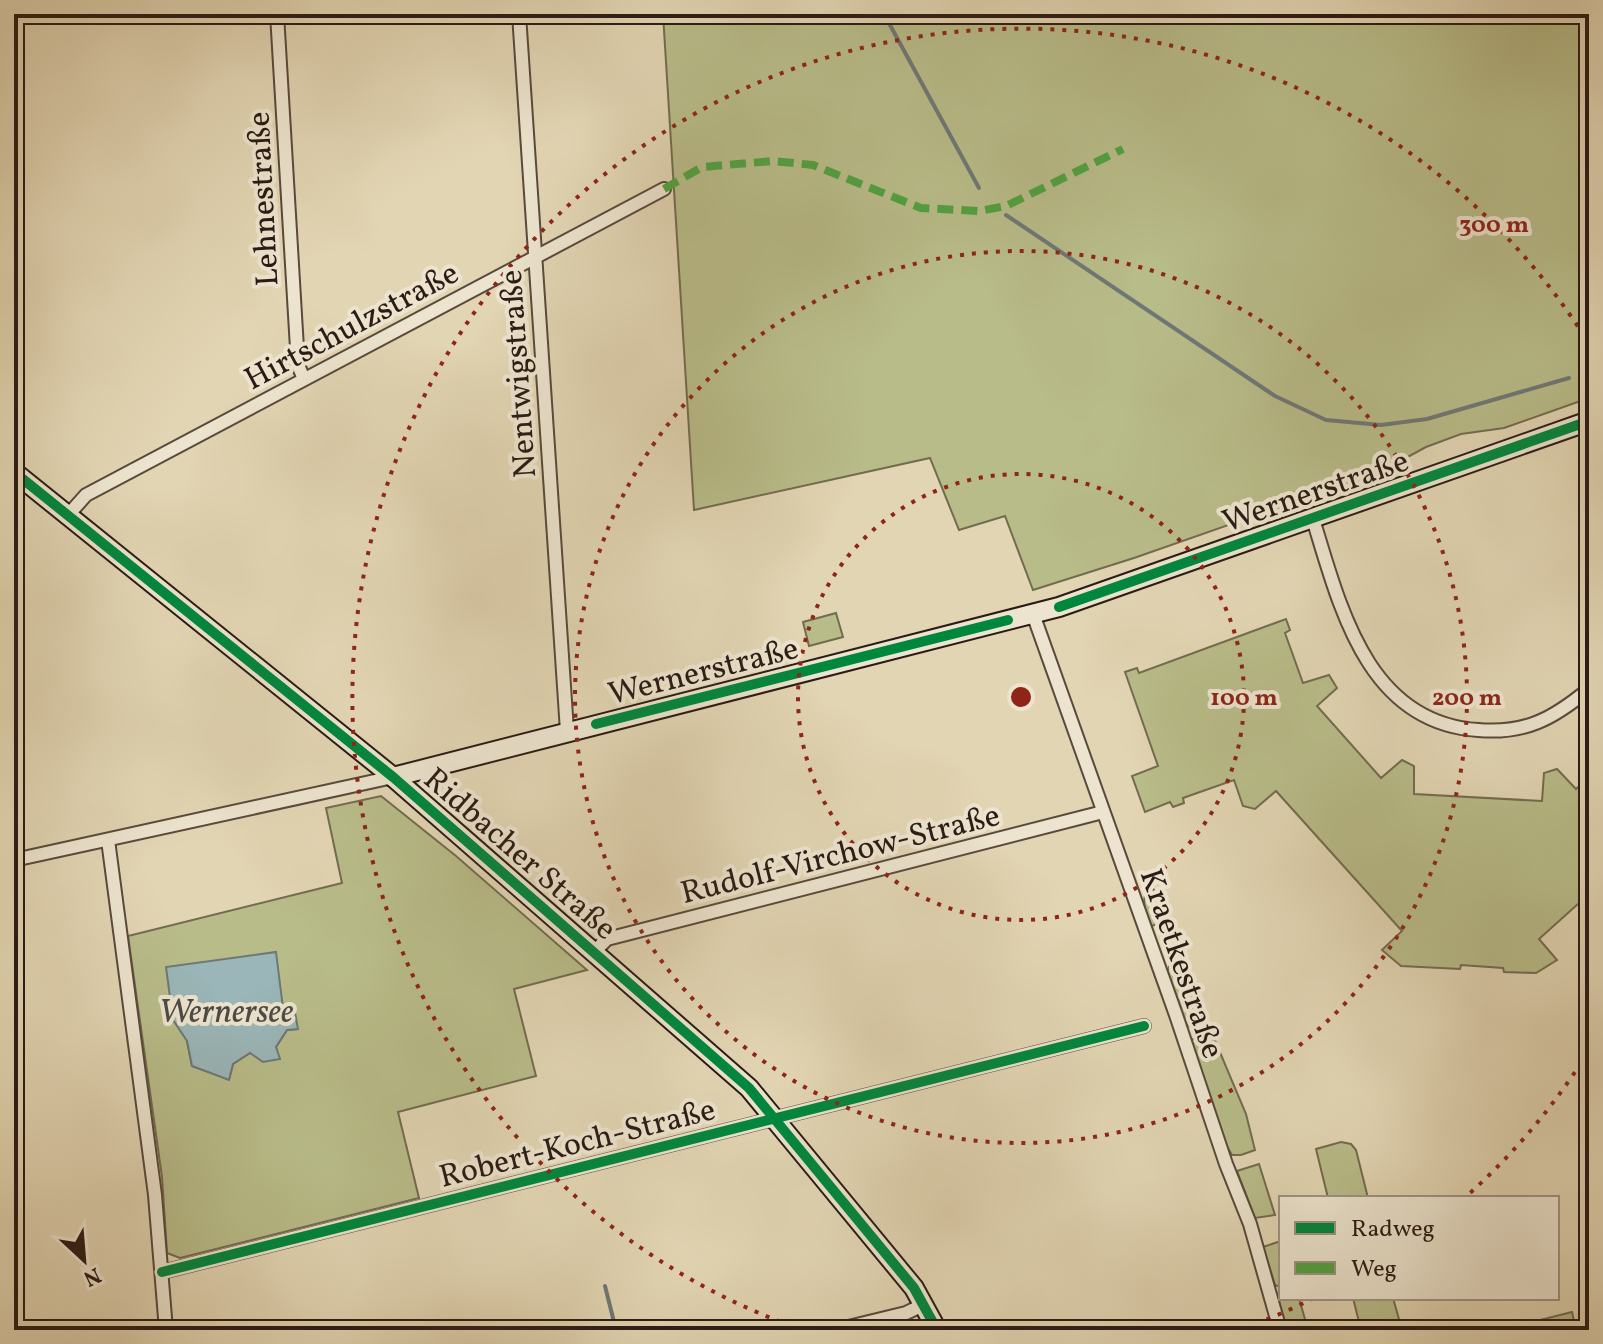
<svg xmlns="http://www.w3.org/2000/svg" width="1603" height="1344" font-family="Vollkorn,serif">
<style>
.green{fill:#b8bc89;stroke:#726c4f;stroke-width:2;fill-rule:evenodd}
.water{fill:#9ab6b8;stroke:#6e7877;stroke-width:2}
.lines{fill:none;stroke-linecap:round;stroke-linejoin:round}
.stream{stroke:#6e7877;stroke-width:4}
.street-casing{stroke:#594a3c;stroke-width:16}
.secondary-casing{stroke:#2b1b15;stroke-width:22}
.street{stroke:#ece4ce;stroke-width:12}
.secondary{stroke:#ece4ce;stroke-width:18}
.quiet{stroke:#51a140;stroke-width:8;stroke-dasharray:16 8;stroke-linecap:butt}
.cycleway-casing{stroke:#ece4ce;stroke-width:15}
.cycleway{stroke:#00873e;stroke-width:10}
.ring{fill:none;stroke:#8f2418;stroke-width:4;stroke-dasharray:4 8}
.labels{text-anchor:middle;stroke-width:8;stroke-linejoin:round;paint-order:stroke}
.street-label{font-size:32px;fill:#2b1b15;stroke:#ece4ce}
.water-label{font-size:34px;font-style:italic;fill:#4c4a46;stroke:#ece4ce}
.centre{fill:#8f2418;stroke:#ece4ce;stroke-width:4}
.ring-label{font-size:24px;text-anchor:middle;font-weight:bold;fill:#8f2418;stroke:#ece4ce;stroke-width:8;stroke-linejoin:round;paint-order:stroke}
</style>
<rect width="100%" height="100%" fill="#e2d5b3"/>
<filter id="stains"><feTurbulence type="fractalNoise" baseFrequency=".0025" numOctaves="4"/><feColorMatrix values="0 0 0 0 .2 0 0 0 0 .09 0 0 0 0 .02 0 0 0 .5 -.17"/></filter>
<radialGradient id="worn" r=".72"><stop offset=".6" stop-color="#630" stop-opacity="0"/><stop offset="1" stop-color="#630" stop-opacity=".3"/></radialGradient>
<g class="green">
<polygon points="663,14 1589,14 1589,398 1504,428 1461,434 1426,447 1380,472 1134,558 1033,590 1005,516 959,530 930,458 694,510"/>
<polygon points="836,613 843,637 809,646 803,622"/>
<polygon points="1286,619 1290,630 1285,633 1303,683 1329,675 1337,688 1317,706 1381,778 1402,760 1414,766 1414,794 1542,801 1544,773 1557,769 1576,789 1589,777 1589,894 1539,939 1557,960 1536,973 1504,972 1503,968 1461,965 1460,969 1401,966 1382,950 1402,931 1276,791 1255,809 1243,806 1234,780 1183,798 1184,803 1173,807 1170,802 1145,812 1132,776 1158,766 1125,672 1137,668 1139,673"/>
<path d="M 381,796 L 456,856 L 587,970 L 514,989 L 536,1076 L 398,1112 L 419,1198 L 180,1258 L 167,1253 L 162,1177 L 128,936 L 342,883 L 326,808 ZM 297,1029 L 287,1030 L 276,1047 L 279,1059 L 250,1053 L 233,1064 L 229,1079 L 192,1066 L 187,1041 Z"/>
<path d="M 1152,886 L 1166,918 L 1166,922 L 1151,926 C 1146,911 1138,897 1152,886 Z"/>
<polygon points="1183,961 1207,1020 1190,1026 1186,1025 1167,972 1169,967"/>
<polygon points="1211,1031 1246,1114 1255,1150 1241,1155 1232,1155 1226,1145 1191,1040"/>
<polygon points="1341,1142 1351,1144 1356,1150 1368,1198 1328,1198 1316,1149"/>
<polygon points="1259,1164 1275,1215 1255,1218 1237,1171"/>
<polygon points="1281,1241 1281,1287 1280,1287 1275,1285 1263,1247"/>
<polygon points="1281,1295 1281,1298 1299,1298 1308,1330 1287,1330 1278,1298"/>
<polygon points="1353,1298 1393,1298 1402,1330 1361,1330"/>
<polygon points="1572,1312 1576,1330 1513,1330 1512,1327"/>
</g>
<polygon class="water" points="276,952 283,1008 294,1007 298,1029 287,1030 276,1047 280,1059 263,1062 250,1053 233,1064 229,1080 192,1066 187,1041 173,1020 166,967"/>
<g class="lines">
<g class="stream">
<polyline points="884,14 979,188"/>
<polyline points="1006,215 1275,396 1326,420 1381,425 1427,419 1569,378"/>
<polyline points="605,1286 616,1330"/>
</g>
<g class="street-casing">
<g id="street">
<polyline points="277,14 298,365 304,379"/>
<polyline points="519,14 567,731"/>
<polyline points="69,514 86,495 664,189"/>
<path d="M 1313,519 C 1340,607 1367,723 1478,730 C 1525,734 1553,719 1589,689"/>
<polyline points="1033,614 1176,1015 1226,1164 1250,1224 1280,1330"/>
<polyline points="108,840 155,1195 166,1330"/>
<polyline points="14,860 393,777"/>
<polyline points="595,951 607,939 1103,812"/>
<polyline points="162,1272 1144,1026"/>
<polyline points="836,1330 906,1313 925,1304"/>
</g>
</g>
<g class="secondary-casing">
<g id="secondary">
<polyline points="14,472 393,777 749,1088 914,1288 937,1330"/>
<polyline points="393,777 1059,607 1589,421"/>
</g>
</g>
<use href="#street" class="street"/>
<use href="#secondary" class="secondary"/>
<polyline class="quiet" points="664,189 702,167 773,161 813,165 921,208 979,211 1006,206 1123,149"/>
<g class="cycleway-casing">
<g id="cycleway">
<polyline points="14,472 393,777 749,1088 914,1288 937,1330"/>
<polyline points="1059,607 1589,421"/>
<polyline points="596,724 1008,620"/>
<polyline points="162,1272 1144,1026"/>
</g>
</g>
<use href="#cycleway" class="cycleway"/>
</g>
<g class="ring">
<circle cx="1021" cy="697" r="223"/>
<circle cx="1021" cy="697" r="446"/>
<path d="M1588 1052A669 669 0 0 1 1469 1194M1314 1298A669 669 0 0 1 1239 1330M803 1330A669 669 0 1 1 1588 342"/>
</g>
<g class="labels">
<g class="street-label">
<text transform="translate(262 199) rotate(-93)" y="11">Lehnestraße</text>
<text transform="translate(351 325) rotate(-28)" y="11">Hirtschulzstraße</text>
<text transform="translate(517 374) rotate(-94)" y="11">Nentwigstraße</text>
<text transform="translate(1315 490) rotate(-19)" y="11">Wernerstraße</text>
<text transform="translate(703 670) rotate(-14)" y="11">Wernerstraße</text>
<text transform="translate(521 853) rotate(41)" y="11">Ridbacher Straße</text>
<text transform="translate(840 853) rotate(-14)" y="11">Rudolf-Virchow-Straße</text>
<text transform="translate(1183 963) rotate(71)" y="11">Kraetkestraße</text>
<text transform="translate(577 1142) rotate(-14)" y="11">Robert-Koch-Straße</text>
</g>
<g class="water-label">
<text x="226" y="1022">Wernersee</text>
</g>
</g>
<circle cx="1021" cy="697" r="12" class="centre"/>
<g class="ring-label">
<text x="1494" y="232">300 m</text>
<text x="1244" y="705">100 m</text>
<text x="1467" y="705">200 m</text>
</g>
<rect width="1603" height="1344" fill="none" stroke="#e2d5b3" stroke-width="48"/>
<rect x="16" y="16" width="1571" height="1312" fill="none" stroke="#2b1b15" stroke-width="4"/>
<rect x="24" y="24" width="1555" height="1296" fill="none" stroke="#2b1b15" stroke-width="2"/>
<rect x="1279" y="1196" width="280" height="104" fill="#ece4ce" stroke="#9f9484" stroke-width="2"/>
<rect x="1295" y="1222" width="40" height="12" fill="#00873e" stroke="#9f9484" stroke-width="2"/>
<text x="1351" y="1236" font-size="24" fill="#2b1b15">Radweg</text>
<rect x="1295" y="1262" width="40" height="12" fill="#51a140" stroke="#9f9484" stroke-width="2"/>
<text x="1351" y="1276" font-size="24" fill="#2b1b15">Weg</text>
<g transform="translate(84 1260) rotate(154)" stroke="#ece4ce" stroke-width="6" paint-order="stroke">
<path d="M0-6L14 30L0 20L-14 30Z" fill="#2b1b15"/>
<text y="-12" font-size="22" font-weight="bold" text-anchor="middle" fill="#2b1b15">N</text>
</g>
<rect width="100%" height="100%" filter="url(#stains)"/>
<rect width="100%" height="100%" fill="url(#worn)"/>
</svg>
